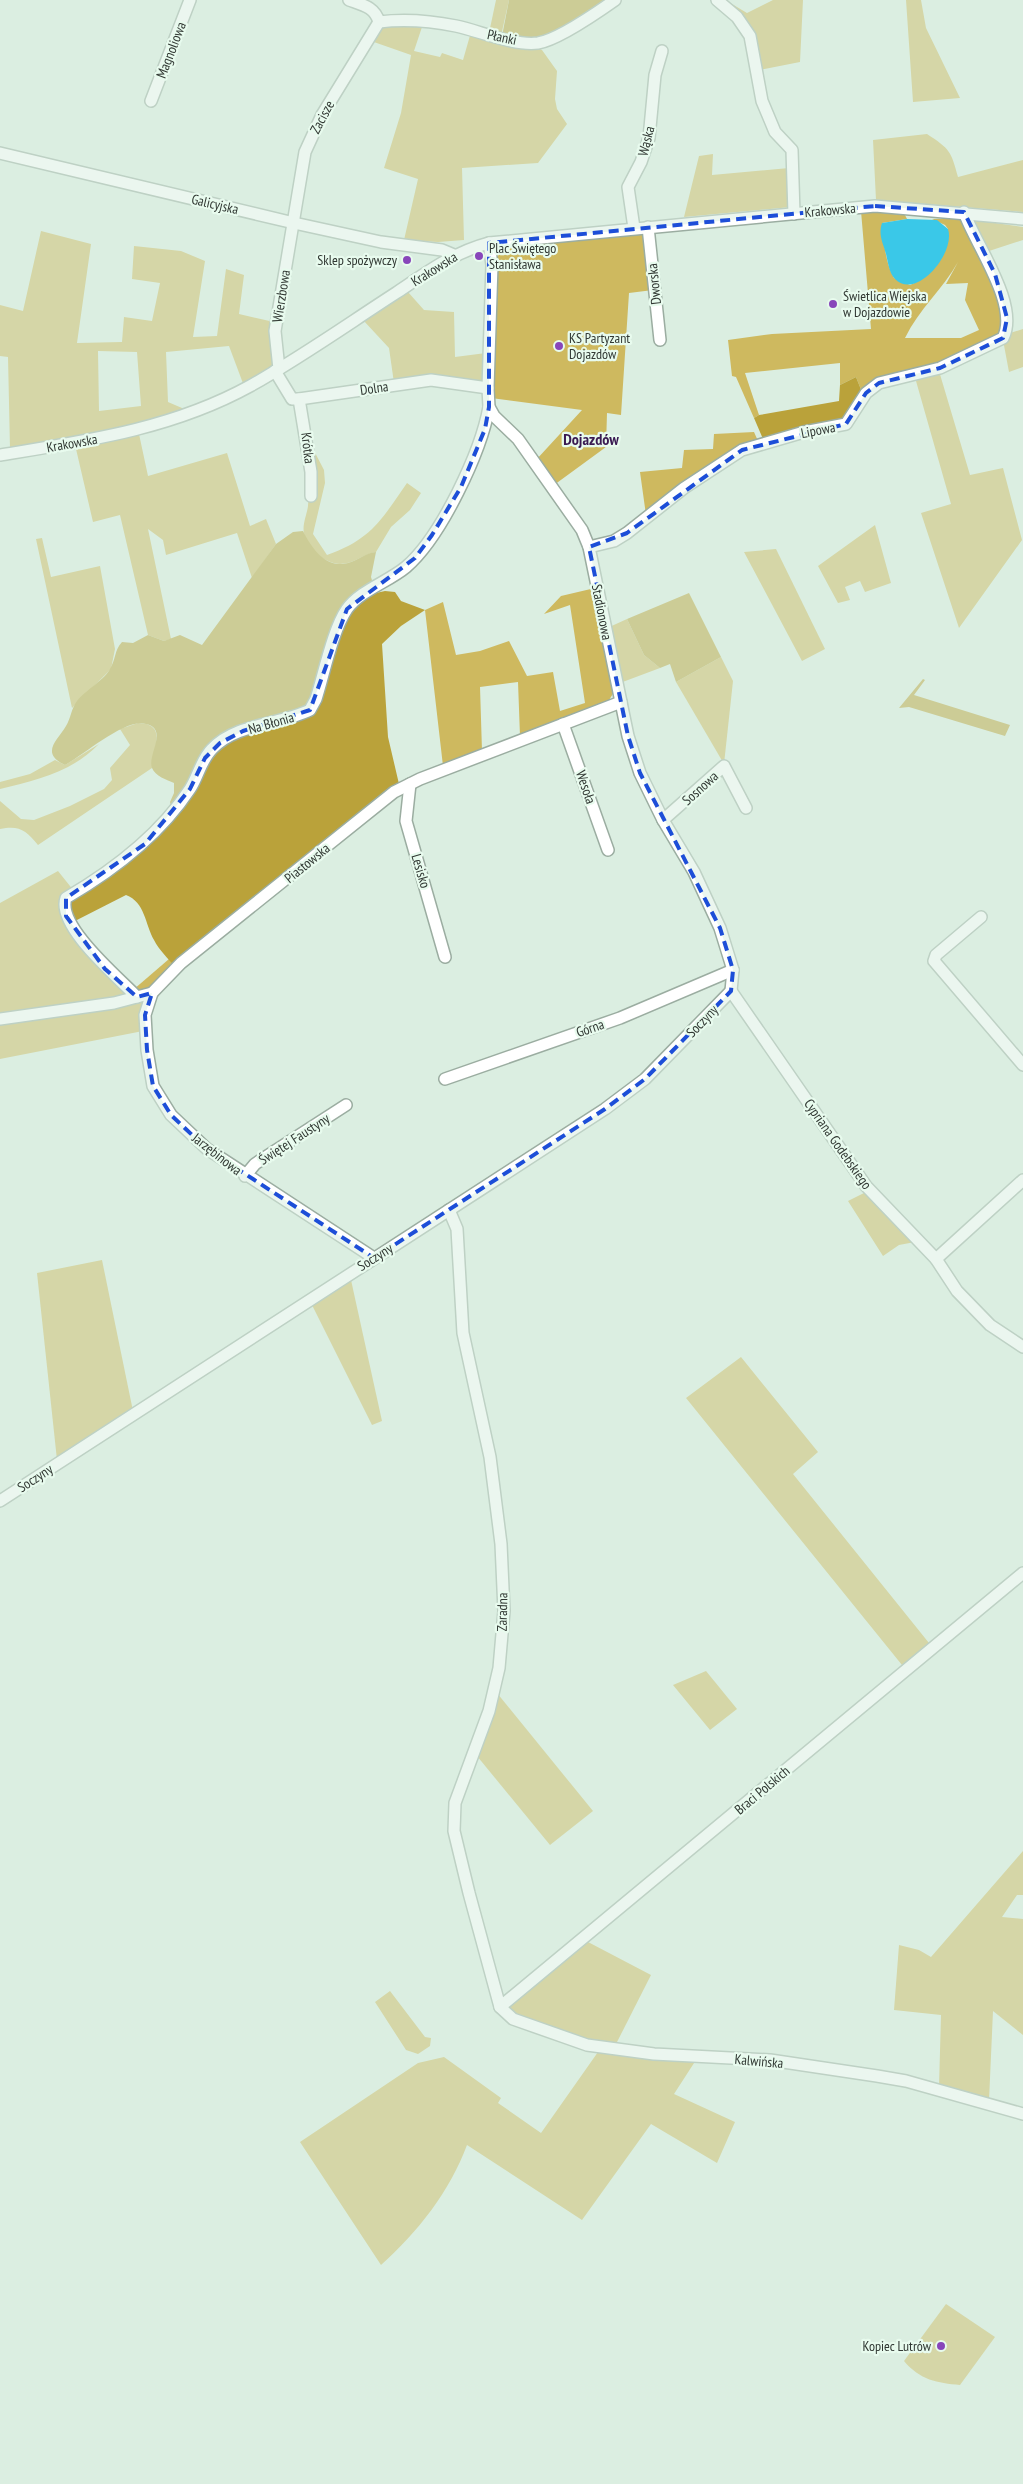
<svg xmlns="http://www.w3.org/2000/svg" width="1023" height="2484" font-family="'PT Sans Narrow',sans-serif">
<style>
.green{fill:#ceb95f;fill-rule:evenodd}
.forest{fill:#baa23a}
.water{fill:#3ac8e8}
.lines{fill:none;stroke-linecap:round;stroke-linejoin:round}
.minor-casing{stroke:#9bada1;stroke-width:14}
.minor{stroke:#fff;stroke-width:11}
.marked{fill:none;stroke:#1d4ed8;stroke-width:4;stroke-dasharray:10 6;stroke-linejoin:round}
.poi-dot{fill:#8846ba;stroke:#e8fbee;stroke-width:2}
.labels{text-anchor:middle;stroke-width:4.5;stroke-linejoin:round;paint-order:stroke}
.street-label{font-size:14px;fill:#313833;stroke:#e8fbee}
.poi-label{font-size:14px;fill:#313833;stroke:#e8fbee;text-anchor:start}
.quarter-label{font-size:16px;font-weight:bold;fill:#3a1a52;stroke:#e8fbee}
</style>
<rect width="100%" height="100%" fill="#dbeee1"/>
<g class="green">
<polygon points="496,0 509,0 501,36 489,33"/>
<polygon points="773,0 803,0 800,62 760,70 752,35 724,3 727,1 747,13"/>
<polygon points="906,0 921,0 926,28 960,98 913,102"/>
<polygon points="382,24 423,24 414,51 440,57 442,53 463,60 471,32 534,46 542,50 557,71 555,99 557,109 567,124 538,163 462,168 464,240 438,242 404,240 418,179 384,168 401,113 411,55 371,41"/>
<path d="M 927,134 C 950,149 951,151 958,177 L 1023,160 L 1023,212 L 876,200 L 873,140 Z"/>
<polygon points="713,154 712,175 789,168 791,207 684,217 699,156"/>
<path d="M 861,211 L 904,213 L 907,219 L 882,223 C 884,242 885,262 894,278 L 910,285 C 939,273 940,256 948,229 L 945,225 L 932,219 L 964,218 L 993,276 L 1005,319 L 1000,336 L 939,366 L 862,392 L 856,377 L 840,385 L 840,363 L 745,373 L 759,415 L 754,418 L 736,377 L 732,376 L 728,340 L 772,334 L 871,329 ZM 958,262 L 946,284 L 968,283 L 965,300 L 979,330 L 961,338 L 905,338 C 919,309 943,289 958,262 Z"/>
<polygon points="968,219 1023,227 1023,240 986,252"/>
<polygon points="646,230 653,290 629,293 621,415 607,413 606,447 554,485 536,460 582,410 491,398 495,245"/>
<path d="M 41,231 L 91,244 L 77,343 L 122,342 L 124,317 L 152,321 L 160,283 L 132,279 L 134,246 L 181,251 L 205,261 L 193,337 L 217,336 L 226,269 L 244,275 L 239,314 L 274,322 L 277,368 L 244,386 L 229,346 L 166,352 L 168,402 L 189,411 L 139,425 L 10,449 L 8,357 L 0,356 L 0,305 L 23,311 ZM 98,351 L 137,352 L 141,406 L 99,411 Z"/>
<polygon points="408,292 424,310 454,312 455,357 486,353 485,386 394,383 389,348 363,320"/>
<polygon points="1023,329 1023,367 1009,372 1003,340 1007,334"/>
<polygon points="939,371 970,475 1003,468 1022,540 959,628 921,513 951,504 916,381 919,375"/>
<polygon points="754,432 758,441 646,515 640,472 682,468 684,450 713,449 714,434"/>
<polygon points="139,434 148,476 227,453 250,526 266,519 276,544 252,578 237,533 166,555 163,540 148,529 171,639 164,641 148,635 120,515 93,522 76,449"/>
<path d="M 310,443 L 324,470 L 325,483 L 313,534 L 327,555 C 372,539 381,520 407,483 L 421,493 L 410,510 L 391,527 L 376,552 C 363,554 354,564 340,564 C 323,563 308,548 304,533 C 302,525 307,514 308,506 C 310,485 309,464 310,443 Z"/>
<polygon points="875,525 891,583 865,592 860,581 845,587 850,600 838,603 818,566"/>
<polygon points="42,538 51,577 100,566 115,649 111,669 72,708 36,539"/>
<polygon points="776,549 825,649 802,661 744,552"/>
<polygon points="595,588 614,692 606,705 520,736 518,682 480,687 482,751 443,766 425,610 443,602 456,655 480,651 509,641 527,676 553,672 560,711 585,703 570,605 544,614 561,596"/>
<polygon points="627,619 644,655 660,668 620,683 605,629"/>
<polygon points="721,657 733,681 724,764 676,682"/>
<path d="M 138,723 C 169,724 152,749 152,768 L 38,845 C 26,830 19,825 0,829 L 0,801 L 21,819 L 34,820 L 70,806 L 104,789 L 112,780 L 110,768 L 130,745 L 120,729 Z"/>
<path d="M 99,744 C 72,772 37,780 0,789 L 0,782 L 30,774 L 55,760 L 65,765 Z"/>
<polygon points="58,871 74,891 64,917 133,996 0,1016 0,903"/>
<polygon points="169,959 174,966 151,991 138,995 133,990"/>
<polygon points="149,997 143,1031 0,1059 0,1021"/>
<polygon points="864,1193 915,1242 899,1245 883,1256 848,1201"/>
<polygon points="102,1260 133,1411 57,1460 37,1273"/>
<polygon points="351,1280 382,1421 372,1425 311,1303"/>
<polygon points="741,1357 818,1452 793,1474 929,1643 902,1665 686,1398"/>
<polygon points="706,1671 737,1709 710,1730 673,1685"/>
<polygon points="497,1693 593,1811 550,1845 477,1756"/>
<polygon points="1023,1851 1023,1895 1017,1895 1002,1917 1023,1919 1023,2035 993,2011 989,2101 939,2087 941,2015 894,2010 899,1945 919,1950 931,1957"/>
<polygon points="588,1942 651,1975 615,2046 590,2042 510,2012 509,2007"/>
<polygon points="390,1991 425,2037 431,2038 430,2046 418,2054 406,2050 375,2002"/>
<path d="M 598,2052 L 651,2059 L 696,2060 L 674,2094 L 735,2122 L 717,2163 L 651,2124 L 582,2220 L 467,2145 C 450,2191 418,2232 381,2265 L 300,2142 L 418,2063 L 444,2057 L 501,2098 L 498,2103 L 541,2133 Z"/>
<path d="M 946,2304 L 995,2337 L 960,2385 C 937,2383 920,2380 904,2361 Z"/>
</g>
<g class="forest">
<polygon points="509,0 608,0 585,18 534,41 502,36"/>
<polygon points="856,377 862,392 849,418 763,439 754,418 759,415 839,401 840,385"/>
<path d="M 303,531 C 312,549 327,571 351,562 C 360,559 366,553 376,552 L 371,577 L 376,593 L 385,591 L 395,592 L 401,601 L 425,610 L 401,626 L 382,644 L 388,737 L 399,784 L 174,966 C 168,958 159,950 154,940 C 145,924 145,902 126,895 L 73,922 L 67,905 L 173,813 L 170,802 L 174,793 L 174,783 C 167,780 155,776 152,768 C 147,755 169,729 146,724 C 125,718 84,755 65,765 C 40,753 57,741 66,726 C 71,718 71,709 77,701 C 85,691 106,678 110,669 C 116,659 114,651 122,642 L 133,643 L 148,635 L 164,641 L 180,635 L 202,645 L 276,544 L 293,532 Z"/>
<polygon points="689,593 721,657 676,682 670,664 660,668 644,655 627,619"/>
<polygon points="923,679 925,680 914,695 1010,725 1005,736 909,707 899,708"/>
</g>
<path class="water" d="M 907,219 L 937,220 L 948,229 C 956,253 916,301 895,279 C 889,273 888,262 886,254 C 883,243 878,235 882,223 Z"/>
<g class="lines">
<g class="minor-casing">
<g id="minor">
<path d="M 349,0 C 363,5 375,7 379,22"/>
<polyline points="717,0 737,17 750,36 762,101 775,132 792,150 794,214"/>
<path d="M 379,22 C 404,19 431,21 456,26 C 480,31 513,46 538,43 C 557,40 598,12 615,0"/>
<polyline points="151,101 190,0"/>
<polyline points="0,153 294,223 381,242 442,250 454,255"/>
<polyline points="648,227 660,340"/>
<polyline points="634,228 628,187 641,162 649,138 655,75 662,51"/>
<polyline points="489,243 492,265 488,388 489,407 494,416 518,439 582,530 589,547 628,736 640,773 663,820 694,872 720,928 733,970 731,991"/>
<polyline points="279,369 275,331 305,152 322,115 379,22"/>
<polyline points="275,371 292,399 299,399 431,380 488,388"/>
<polyline points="299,399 311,472 311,496"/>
<path d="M 0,455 C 86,441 172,429 250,386 C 300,358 348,324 396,293 C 426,273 454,252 489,243 L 875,206 L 1023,219"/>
<path d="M 589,547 L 614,541 L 627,533 L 684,488 L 742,450 L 804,432 L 846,424 L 866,393 L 879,383 L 940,368 L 1003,338 C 1020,305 975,244 964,212"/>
<polyline points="563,724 608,850"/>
<polyline points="410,784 406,821 445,957"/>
<polyline points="663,820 724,766 746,808"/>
<polyline points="981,917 936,955 934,961 1023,1065"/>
<polyline points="731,991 866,1186 936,1259 957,1291 990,1325 1023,1347"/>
<polyline points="152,993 145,1015 147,1050 153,1086 171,1115 207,1149 374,1258"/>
<path d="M 137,997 C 119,978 56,926 66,898 C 114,870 159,836 190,789 C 198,777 201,760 212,749 C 236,723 280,725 310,710 L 316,699 C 324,674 333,629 347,609 C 361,590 388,582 406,567 C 441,537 481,452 489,407"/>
<polyline points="0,1019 114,1003 152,993 181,963 394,792 420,779 621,702"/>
<polyline points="445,1079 620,1018 733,970"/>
<polyline points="245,1176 255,1164 346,1105"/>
<polyline points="449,1210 457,1229 463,1333 490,1457 501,1544 504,1611 499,1668 489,1711 455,1803 454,1831 469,1893 500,2007 513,2019 587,2045 654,2054 770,2060 877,2076 906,2081 1023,2114"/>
<polyline points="936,1259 1023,1180"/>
<polyline points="0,1501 605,1109 645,1079 731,991"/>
<polyline points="500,2007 1023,1573"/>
</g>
</g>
<use href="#minor" class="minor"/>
</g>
<path d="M0 0H1023V2484H0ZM 875,206 L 964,212 L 995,274 L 1007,318 L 1003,338 L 940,368 L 879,383 L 866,393 L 846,424 L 742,450 L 627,533 L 589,547 L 628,736 L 640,773 L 720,928 L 733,970 L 731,991 L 645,1079 L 605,1109 L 374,1258 L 207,1149 L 171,1115 L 153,1086 L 147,1050 L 145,1015 L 152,993 L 137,997 L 105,969 L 66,916 L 66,898 L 145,844 L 190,789 L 205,758 L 220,743 L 243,731 L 310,710 L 347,609 L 415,558 L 432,535 L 461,487 L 485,429 L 489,407 L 489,243 Z" fill="#dbeee1" fill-opacity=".55" fill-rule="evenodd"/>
<path class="marked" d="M 875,206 L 964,212 L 995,274 L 1007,318 L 1003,338 L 940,368 L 879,383 L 866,393 L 846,424 L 742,450 L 627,533 L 589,547 L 628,736 L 640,773 L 720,928 L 733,970 L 731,991 L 645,1079 L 605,1109 L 374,1258 L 207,1149 L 171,1115 L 153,1086 L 147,1050 L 145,1015 L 152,993 L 137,997 L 105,969 L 66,916 L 66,898 L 145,844 L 190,789 L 205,758 L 220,743 L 243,731 L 310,710 L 347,609 L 415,558 L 432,535 L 461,487 L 485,429 L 489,407 L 489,243 Z"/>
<g class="poi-dot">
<circle cx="479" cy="256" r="5"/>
<circle cx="407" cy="260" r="5"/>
<circle cx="833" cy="304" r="5"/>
<circle cx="559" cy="346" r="5"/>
<circle cx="941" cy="2346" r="5"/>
</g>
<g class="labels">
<g class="street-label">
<text transform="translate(502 37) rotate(12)" y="5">Płanki</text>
<text transform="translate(171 50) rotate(-69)" y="5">Magnoliowa</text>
<text transform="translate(322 117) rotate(-62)" y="5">Zacisze</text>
<text transform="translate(646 141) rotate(-76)" y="5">Wąska</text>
<text transform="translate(215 204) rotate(13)" y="5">Galicyjska</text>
<text transform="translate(830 210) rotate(-5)" y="5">Krakowska</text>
<text transform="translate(434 269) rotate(-32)" y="5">Krakowska</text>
<text transform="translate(654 284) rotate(-96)" y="5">Dworska</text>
<text transform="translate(281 296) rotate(-81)" y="5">Wierzbowa</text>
<text transform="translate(374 388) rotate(-8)" y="5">Dolna</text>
<text transform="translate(818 430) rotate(-11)" y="5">Lipowa</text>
<text transform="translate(72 443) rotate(-10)" y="5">Krakowska</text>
<text transform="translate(308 448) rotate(83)" y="5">Krótka</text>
<text transform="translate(602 612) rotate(79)" y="5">Stadionowa</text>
<text transform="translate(271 723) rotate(-16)" y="5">Na Błonia</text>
<text transform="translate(586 787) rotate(71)" y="5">Wesoła</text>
<text transform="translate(700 788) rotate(-42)" y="5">Sosnowa</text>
<text transform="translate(307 863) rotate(-39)" y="5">Piastowska</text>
<text transform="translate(421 871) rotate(73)" y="5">Lesisko</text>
<text transform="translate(702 1021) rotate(-46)" y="5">Soczyny</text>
<text transform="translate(590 1028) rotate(-19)" y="5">Górna</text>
<text transform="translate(294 1139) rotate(-33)" y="5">Świętej Faustyny</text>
<text transform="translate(838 1144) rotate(55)" y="5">Cypriana Godebskiego</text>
<text transform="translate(217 1154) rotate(38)" y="5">Jarzębinowa</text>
<text transform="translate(375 1257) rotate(-32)" y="5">Soczyny</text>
<text transform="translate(35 1478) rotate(-33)" y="5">Soczyny</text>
<text transform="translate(502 1612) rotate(-89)" y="5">Zaradna</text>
<text transform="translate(762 1790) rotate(-40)" y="5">Braci Polskich</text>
<text transform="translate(759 2061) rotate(5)" y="5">Kalwińska</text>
</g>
<g class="poi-label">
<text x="489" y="253">Plac Świętego<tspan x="489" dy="16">Stanisława</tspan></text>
<text x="397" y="265" text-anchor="end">Sklep spożywczy</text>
<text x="843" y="301">Świetlica Wiejska<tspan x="843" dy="16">w Dojazdowie</tspan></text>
<text x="569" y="343">KS Partyzant<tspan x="569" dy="16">Dojazdów</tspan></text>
<text x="931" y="2351" text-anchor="end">Kopiec Lutrów</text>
</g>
<g class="quarter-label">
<text x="591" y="445">Dojazdów</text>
</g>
</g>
</svg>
